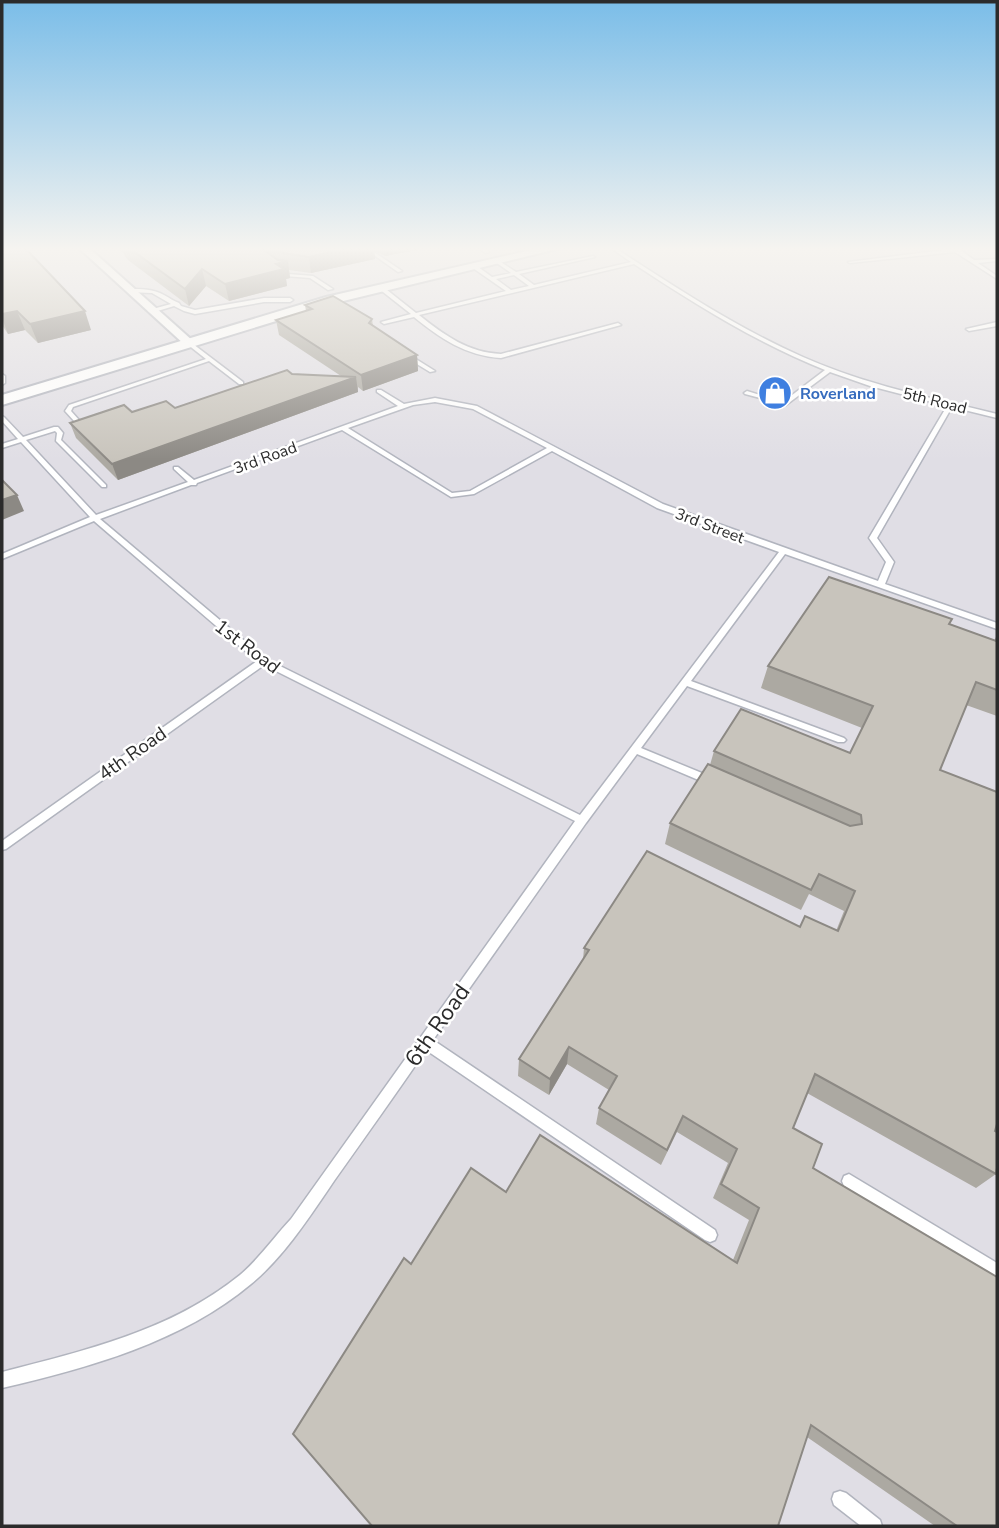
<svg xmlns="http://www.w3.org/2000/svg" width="999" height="1528" font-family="'Nunito Sans',sans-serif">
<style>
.industrial{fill:#e0dee5}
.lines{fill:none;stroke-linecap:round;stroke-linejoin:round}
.service-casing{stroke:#b1b4be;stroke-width:3}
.minor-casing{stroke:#b1b4be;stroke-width:4}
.secondary-casing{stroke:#b1b4be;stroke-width:4}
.service{fill:#fff;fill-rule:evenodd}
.minor{fill:#fff;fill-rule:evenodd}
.secondary{fill:#fff;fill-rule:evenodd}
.wall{fill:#aca9a2}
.shaded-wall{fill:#8c8984}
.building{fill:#c8c4bc;stroke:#8c8984;stroke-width:2}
.labels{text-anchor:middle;stroke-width:5;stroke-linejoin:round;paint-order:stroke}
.far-shop-label{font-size:16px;font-weight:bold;fill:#366cbe;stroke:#fff;text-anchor:start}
.far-street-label{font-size:16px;fill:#2b2b2b;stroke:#fff}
.street-label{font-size:19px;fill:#2b2b2b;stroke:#fff}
.near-street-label{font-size:23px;fill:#2b2b2b;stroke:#fff}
</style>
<rect width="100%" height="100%" fill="#ece6de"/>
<rect class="industrial" x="2" y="248" width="995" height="1278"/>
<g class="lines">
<g class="service-casing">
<g id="service">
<polygon points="364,248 368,248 402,271 398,272"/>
<polygon points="480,248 484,248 489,252 485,253"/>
<path d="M 611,248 L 615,248 C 675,287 737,328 803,357 C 866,385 932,398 997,414 L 997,418 L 952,407 L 877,538 L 894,562 L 885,584 L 997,623 L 997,629 L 785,554 L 691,681 L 844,738 L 846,740 L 844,742 L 838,742 L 687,686 L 641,748 L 714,778 L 716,781 L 714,784 L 708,784 L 637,754 L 586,823 L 433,1040 L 715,1230 L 717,1235 L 715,1240 L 710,1242 L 705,1240 L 426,1050 C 396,1094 365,1137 334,1181 C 311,1215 283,1258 251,1284 C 182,1342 88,1368 2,1388 L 2,1372 C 86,1350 171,1331 240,1275 C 259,1259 274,1237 291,1219 L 575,821 L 264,665 L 6,849 L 2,850 L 2,841 L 257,661 L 94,521 L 2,559 L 2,554 L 90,517 L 21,442 L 2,448 L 2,444 L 18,439 L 2,421 L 2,416 L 4,417 L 23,437 L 54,427 L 58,427 L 63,433 L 61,440 L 106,485 L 106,487 L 102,487 L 56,441 L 57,433 L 55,431 L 26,440 L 96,515 L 188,482 L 174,469 L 174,467 L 178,467 L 194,480 L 398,406 L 377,392 L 377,390 L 381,390 L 404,404 L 435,398 L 477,406 L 663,504 L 878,581 L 886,562 L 869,538 L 947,406 L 870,386 L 830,372 L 786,405 L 745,394 L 744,393 L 747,391 L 783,402 L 825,370 C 757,343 695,304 634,264 L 419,315 C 444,335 469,353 501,354 L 618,323 L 621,325 L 501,358 C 466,356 440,338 414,317 L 384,324 L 381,322 L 411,314 L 378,288 L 378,286 L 382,286 L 416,313 L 506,291 L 470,266 L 470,264 L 474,264 L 492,277 L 511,273 L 494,261 L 496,259 L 516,272 L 593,256 L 595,257 L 519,274 L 534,285 L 631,262 ZM 514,275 L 529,286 L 511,290 L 496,279 ZM 435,402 L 473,409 L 547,448 L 470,491 L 452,493 L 348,428 L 413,405 ZM 342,430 L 451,497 L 474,494 L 552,451 L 657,508 L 779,552 L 580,815 L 266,659 L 100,519 L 191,485 L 196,485 L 197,483 Z"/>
<polygon points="951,248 959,249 974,260 997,259 997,261 978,263 997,276 997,279 955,252 850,263 848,262 952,249"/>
<polygon points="280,269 288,274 313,276 333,289 328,290 310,278 285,276 278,270"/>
<path d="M 130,289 C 142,289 153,289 164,295 C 170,298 173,301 179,303 L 181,306 L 195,310 L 264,298 L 290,298 L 293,300 L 290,302 L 264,302 L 195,314 L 184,311 L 174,306 L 151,313 L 148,311 L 149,310 L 171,304 L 152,293 L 128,292 L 127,291 Z"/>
<polygon points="997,322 997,326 969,331 966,329"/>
<polygon points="189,341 243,382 243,384 239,384 209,361 73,407 71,411 79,420 79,422 75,422 65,411 69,405 206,359 187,344 186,343"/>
<polygon points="407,356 411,356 435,371 430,372 407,358"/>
<polygon points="2,374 5,376 5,383 2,385"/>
<polygon points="849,1174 997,1263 997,1278 844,1186 842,1181 844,1176"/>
<polygon points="840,1491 846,1493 880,1520 882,1526 861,1526 834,1505 832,1499 834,1493"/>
</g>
</g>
<g class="minor-casing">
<polygon id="minor" points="79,248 89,248 193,341 193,345 185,345"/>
</g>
<g class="secondary-casing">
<polygon id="secondary" points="540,248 561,248 335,303 2,405 2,395 326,297"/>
</g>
<use href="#service" class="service"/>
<use href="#minor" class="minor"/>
<use href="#secondary" class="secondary"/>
</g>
<g class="wall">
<polygon points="2,248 91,330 38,343 25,330 8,334 2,325"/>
<polygon points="119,248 426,248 385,256 374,251 375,259 311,273 289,270 290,278 286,279 287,286 229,301 206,286 189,306 128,260"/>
<polygon points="305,305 372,319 373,326 417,355 418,371 363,391 358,387 358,392 118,480 76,438 70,423 132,412 175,408 292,374 341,376 279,335 276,320 306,311"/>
<polygon points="949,624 995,640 997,636 997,716 966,705 940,770 995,1131 996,1174 976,1188 807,1093 793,1128 813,1168 997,1526 935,1526 807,1437 411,1264 506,1192 733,1260 749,1220 713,1198 728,1163 677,1132 661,1165 596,1124 599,1108 609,1090 567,1064 549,1095 518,1076 519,1059 583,960 584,948 800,926 836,931 844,911 809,894 801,910 665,844 670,823 710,765 714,751 850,753 862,728 761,688 768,666"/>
</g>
<g class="shaded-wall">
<polygon points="350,248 374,248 375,259 311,273 309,257"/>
<polygon points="384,248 426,248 385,256"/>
<polygon points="288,261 290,278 286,279 287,286 229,301 225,284 276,264"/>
<polygon points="202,269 206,286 189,306 185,289"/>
<polygon points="17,311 25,330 8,334 2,318 2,314"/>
<polygon points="85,311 91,330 38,343 30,324"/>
<polygon points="417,355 418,371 363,391 361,375"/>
<polygon points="356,377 358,392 118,480 112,464"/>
<polygon points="17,495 24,511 2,520 2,500"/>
<polygon points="569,1047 567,1064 549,1095 550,1079"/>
</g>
<g class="building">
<polygon points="2,248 25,248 85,311 30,324 17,311 2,314"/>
<polygon points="129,248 261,248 278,260 288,261 276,264 284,269 225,284 202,269 185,289"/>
<polygon points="274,248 350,248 309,257 283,253"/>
<polygon points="333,296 372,319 369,323 417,355 361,375 276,320 312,309 305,305"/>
<polygon points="287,370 292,374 356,377 112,464 70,423 124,405 132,412 166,401 175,408"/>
<polygon points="2,480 17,495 2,500"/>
<polygon points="829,577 952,619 949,624 996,641 997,637 997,690 976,682 940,770 997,792 997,1124 995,1131 997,1132 997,1168 996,1174 815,1074 793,1128 822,1144 813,1168 997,1277 997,1526 957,1526 811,1425 778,1526 372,1526 293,1434 404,1258 411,1264 471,1168 506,1192 540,1135 737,1263 759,1208 721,1184 737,1149 683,1116 667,1150 599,1108 617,1076 569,1047 550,1079 519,1059 589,950 584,948 647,851 800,927 805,916 838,931 855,891 819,874 811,890 670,823 708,764 850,826 862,824 861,815 714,751 741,709 850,753 873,706 768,666"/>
</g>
<linearGradient id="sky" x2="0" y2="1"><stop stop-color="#7abde8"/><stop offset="0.54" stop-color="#f6f4f0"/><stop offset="1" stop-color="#f6f4f0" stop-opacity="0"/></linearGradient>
<rect width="999" height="461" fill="url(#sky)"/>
<defs>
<g id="shop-disc" transform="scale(1.75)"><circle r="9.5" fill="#3f7fe0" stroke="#fff"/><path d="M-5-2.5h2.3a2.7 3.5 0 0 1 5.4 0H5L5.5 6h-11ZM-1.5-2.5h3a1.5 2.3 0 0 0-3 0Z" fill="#fff"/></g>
</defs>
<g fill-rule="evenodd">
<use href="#shop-disc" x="775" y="393"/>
</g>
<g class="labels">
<g class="far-shop-label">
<text x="800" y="399">Roverland</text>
</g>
<g class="far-street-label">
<text transform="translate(935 400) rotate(14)" y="6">5th Road</text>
<text transform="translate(265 457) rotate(-20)" y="6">3rd Road</text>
<text transform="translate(710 525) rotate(21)" y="6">3rd Street</text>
</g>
<g class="street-label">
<text transform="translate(248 646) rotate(37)" y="7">1st Road</text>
<text transform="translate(132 753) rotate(-35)" y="7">4th Road</text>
</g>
<g class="near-street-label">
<text transform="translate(437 1025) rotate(-55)" y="8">6th Road</text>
</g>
</g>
<rect width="999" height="1528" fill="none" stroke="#2b2b2b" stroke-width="7"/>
</svg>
